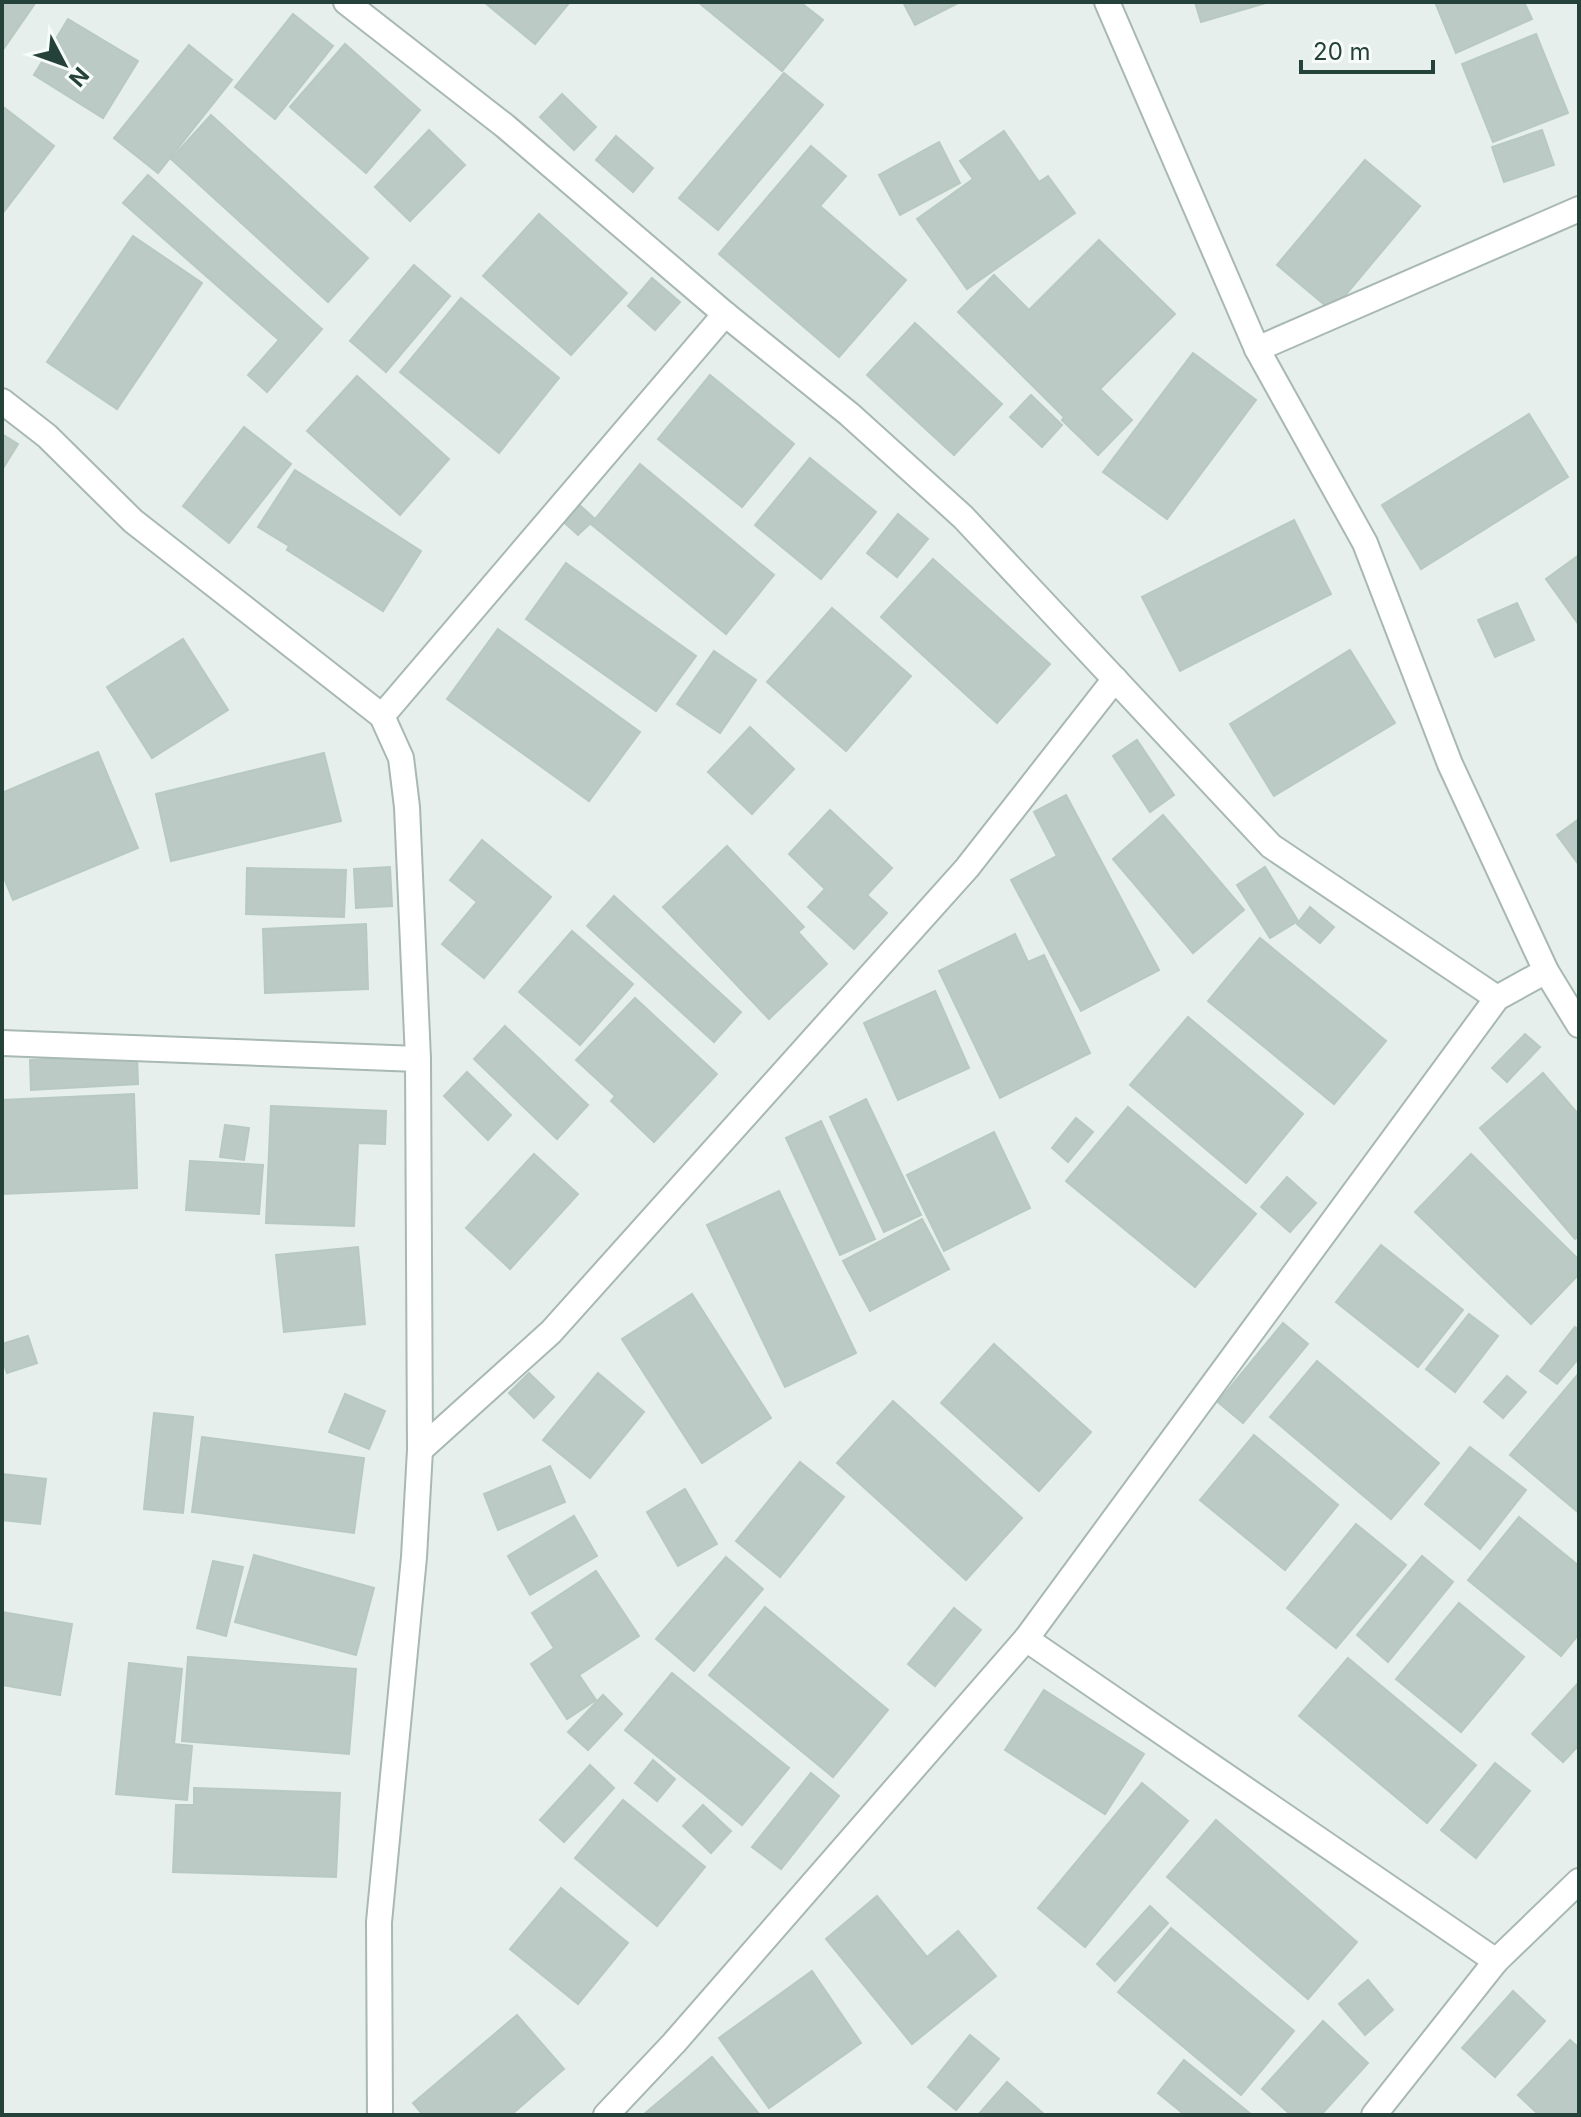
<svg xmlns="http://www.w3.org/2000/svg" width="1581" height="2117" font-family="Inter,sans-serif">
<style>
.building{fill:#bbcac4;stroke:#b8c9c2;stroke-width:2}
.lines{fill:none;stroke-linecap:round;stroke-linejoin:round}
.minor-casing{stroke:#a8b8b2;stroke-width:28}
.minor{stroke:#fff;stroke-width:24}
</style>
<rect width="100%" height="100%" fill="#e6efeb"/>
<g class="building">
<polygon points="2,2 36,2 2,51"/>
<polygon points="484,2 570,2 535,44"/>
<polygon points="698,2 800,2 823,20 782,71"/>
<polygon points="903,2 960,2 915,25"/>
<polygon points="1195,2 1269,2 1201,22"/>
<polygon points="1435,2 1524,2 1532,19 1456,53"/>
<polygon points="293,14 333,46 275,119 235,87"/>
<polygon points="68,19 138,61 103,118 34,75"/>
<polygon points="1536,34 1568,113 1493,142 1462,64"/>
<polygon points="345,44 420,110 366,173 290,107"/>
<polygon points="189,45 232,80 158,173 114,138"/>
<polygon points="784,73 823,105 718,230 679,198"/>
<polygon points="562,94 596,127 574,150 540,117"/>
<polygon points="2,106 54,146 2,214"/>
<polygon points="211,115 368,258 328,302 171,159"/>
<polygon points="429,130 465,165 410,221 375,187"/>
<polygon points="1542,130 1554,165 1504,182 1492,147"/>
<polygon points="1004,131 1039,182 1048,176 1075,213 967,289 917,219 973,179 960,161"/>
<polygon points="616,136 653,168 633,192 596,160"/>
<polygon points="939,142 960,183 900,215 879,175"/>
<polygon points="811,146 846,176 820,206 906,280 839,357 719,254"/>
<polygon points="1365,160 1420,206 1332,311 1277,265"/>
<polygon points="148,175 322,329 267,392 248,375 279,340 123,203"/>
<polygon points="539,214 627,293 571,355 483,276"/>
<polygon points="133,236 202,283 117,409 47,362"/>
<polygon points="1099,240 1175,314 1100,389 1132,420 1098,455 1062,420 1064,417 958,312 994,275 1029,310"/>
<polygon points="414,265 450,296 386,372 350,341"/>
<polygon points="652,278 680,302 655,330 628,306"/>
<polygon points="461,298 559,378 499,453 400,372"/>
<polygon points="915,323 1002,404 954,455 867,375"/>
<polygon points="1193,353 1256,400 1167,519 1103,472"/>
<polygon points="710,375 794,444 742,507 658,439"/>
<polygon points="357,376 449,459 400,515 307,431"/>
<polygon points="1031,395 1062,425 1042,447 1010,417"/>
<polygon points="1529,414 1568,477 1421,569 1382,505"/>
<polygon points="244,427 291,464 229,543 183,506"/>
<polygon points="2,434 18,444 2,470"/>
<polygon points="810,458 876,512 821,579 755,525"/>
<polygon points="640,464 774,575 726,634 591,524"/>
<polygon points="295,470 421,551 383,611 287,550 289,546 258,527"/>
<polygon points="573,499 595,519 578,535 557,516"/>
<polygon points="898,514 928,539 897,577 867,553"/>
<polygon points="1294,520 1331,594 1180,671 1142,597"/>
<polygon points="1579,555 1579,625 1546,579"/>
<polygon points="933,559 1050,664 997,723 881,617"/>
<polygon points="566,563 696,656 656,711 526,619"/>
<polygon points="1517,603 1534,640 1495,657 1478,620"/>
<polygon points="832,608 911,676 846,751 767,682"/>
<polygon points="498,629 640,732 589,801 447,699"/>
<polygon points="183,639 228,710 152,758 107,687"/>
<polygon points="1350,650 1395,723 1274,796 1230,724"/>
<polygon points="714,651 756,680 720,733 677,704"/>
<polygon points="750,727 794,769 752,814 708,772"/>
<polygon points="1137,740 1174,795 1150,812 1113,756"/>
<polygon points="98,752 138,848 13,900 2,873 2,793"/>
<polygon points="324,753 341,821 171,861 156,794"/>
<polygon points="1066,795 1159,970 1081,1011 1011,880 1057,856 1034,812"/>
<polygon points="830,810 892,868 867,895 887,913 854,949 808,907 825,889 789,854"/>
<polygon points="1163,815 1244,910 1193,953 1113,859"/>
<polygon points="1579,819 1579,865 1557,835"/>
<polygon points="482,840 551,897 484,978 442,944 477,902 450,880"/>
<polygon points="727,846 804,927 798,932 827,964 769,1019 663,907"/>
<polygon points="390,867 392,906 356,908 354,869"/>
<polygon points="1265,867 1298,921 1270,938 1237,885"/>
<polygon points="247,868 346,870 344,917 246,914"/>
<polygon points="614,896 741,1012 714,1042 587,926"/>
<polygon points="1310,907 1334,927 1320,943 1297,924"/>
<polygon points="366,924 368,989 265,993 263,929"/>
<polygon points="572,931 633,984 580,1045 519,992"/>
<polygon points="1015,934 1028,962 1044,955 1090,1053 1000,1098 939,971"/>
<polygon points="1260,938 1386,1041 1334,1104 1208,1001"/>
<polygon points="935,991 969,1068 898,1100 864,1023"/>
<polygon points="635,998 717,1074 654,1142 611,1101 615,1096 576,1060"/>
<polygon points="1188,1017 1303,1114 1246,1183 1130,1085"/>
<polygon points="505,1026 588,1105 557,1139 474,1059"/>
<polygon points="1525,1034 1540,1047 1507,1082 1492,1068"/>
<polygon points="137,1054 138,1084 31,1090 30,1060"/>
<polygon points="467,1072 511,1115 488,1140 444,1096"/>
<polygon points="1543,1073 1579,1115 1579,1236 1575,1239 1480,1128"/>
<polygon points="134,1094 137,1188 2,1194 2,1100"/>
<polygon points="866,1099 921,1215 884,1232 830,1117"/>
<polygon points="271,1106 386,1111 385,1144 358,1143 354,1226 266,1223"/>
<polygon points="1128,1107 1256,1214 1195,1287 1066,1181"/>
<polygon points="1076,1118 1093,1132 1068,1162 1052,1148"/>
<polygon points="821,1121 875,1239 840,1255 786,1138"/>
<polygon points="225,1125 249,1128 244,1160 220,1157"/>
<polygon points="994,1132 1030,1208 944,1251 907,1175"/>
<polygon points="534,1154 578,1194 510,1269 466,1228"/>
<polygon points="1471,1154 1579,1260 1579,1274 1531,1324 1415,1212"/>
<polygon points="190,1161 263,1165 259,1214 186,1210"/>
<polygon points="1287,1177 1316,1203 1290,1232 1261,1207"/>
<polygon points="779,1191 856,1353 785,1387 707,1225"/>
<polygon points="922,1219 949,1269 870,1311 843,1261"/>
<polygon points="1381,1245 1463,1310 1418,1367 1336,1302"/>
<polygon points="358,1247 365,1324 284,1332 276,1255"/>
<polygon points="692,1294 771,1418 702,1463 622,1339"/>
<polygon points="1469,1314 1498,1336 1455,1392 1426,1369"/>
<polygon points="1283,1323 1308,1344 1243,1423 1218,1402"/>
<polygon points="1575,1327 1579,1330 1579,1358 1557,1384 1540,1371"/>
<polygon points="28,1336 37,1363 7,1373 2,1358 2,1344"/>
<polygon points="994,1344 1091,1432 1039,1491 941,1403"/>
<polygon points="1317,1361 1439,1463 1391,1519 1270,1417"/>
<polygon points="529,1373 554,1397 534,1418 509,1393"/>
<polygon points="598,1373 644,1412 590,1478 543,1440"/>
<polygon points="1579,1373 1579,1513 1510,1455"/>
<polygon points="1507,1376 1526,1392 1503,1418 1484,1402"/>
<polygon points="345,1394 385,1411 369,1449 329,1432"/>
<polygon points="893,1401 1022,1518 966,1580 837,1463"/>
<polygon points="154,1413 193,1417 183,1513 144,1509"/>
<polygon points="1254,1435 1338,1505 1285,1570 1200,1500"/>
<polygon points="202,1437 364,1458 354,1533 192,1512"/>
<polygon points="1470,1447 1526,1490 1480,1549 1425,1504"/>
<polygon points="800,1462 844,1497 780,1577 736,1541"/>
<polygon points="550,1466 565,1502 498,1530 484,1494"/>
<polygon points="2,1474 46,1479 40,1524 2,1520"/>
<polygon points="685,1489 717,1544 678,1566 647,1512"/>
<polygon points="574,1516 597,1556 530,1595 508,1556"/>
<polygon points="1519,1517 1579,1566 1579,1634 1561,1656 1468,1580"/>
<polygon points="1356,1524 1406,1565 1336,1648 1287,1608"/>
<polygon points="254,1555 374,1588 356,1655 235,1622"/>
<polygon points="1422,1556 1453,1582 1388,1662 1357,1635"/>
<polygon points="726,1557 763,1589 694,1671 656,1639"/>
<polygon points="213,1561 243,1567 226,1636 197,1628"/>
<polygon points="596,1571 639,1636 579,1675 596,1700 567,1719 531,1664 554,1648 532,1613"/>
<polygon points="1459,1603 1524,1657 1461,1732 1396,1679"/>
<polygon points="765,1607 888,1710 833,1777 709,1675"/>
<polygon points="954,1608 981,1630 935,1686 908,1664"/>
<polygon points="2,1612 72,1624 60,1695 2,1685"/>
<polygon points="188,1657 356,1669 349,1754 182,1741"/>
<polygon points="1348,1658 1476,1765 1427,1823 1299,1716"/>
<polygon points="129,1663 182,1669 174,1744 192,1746 187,1800 116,1794"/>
<polygon points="672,1673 789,1768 742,1825 625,1730"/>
<polygon points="1579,1682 1579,1745 1563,1762 1532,1734"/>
<polygon points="1044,1690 1144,1754 1105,1814 1005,1750"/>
<polygon points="603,1695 622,1714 588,1750 568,1732"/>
<polygon points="653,1760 675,1779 657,1801 635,1783"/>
<polygon points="1495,1763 1530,1791 1476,1858 1441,1830"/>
<polygon points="590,1765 614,1788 564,1842 540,1820"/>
<polygon points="811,1773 839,1796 781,1869 752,1847"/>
<polygon points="1142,1783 1188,1821 1085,1947 1038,1908"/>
<polygon points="194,1788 340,1793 336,1877 173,1872 176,1805 194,1805"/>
<polygon points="623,1800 705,1867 657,1926 575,1858"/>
<polygon points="703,1805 731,1831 711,1853 683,1826"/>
<polygon points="1216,1820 1357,1942 1308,1999 1167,1877"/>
<polygon points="561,1888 628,1943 578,2004 510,1949"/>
<polygon points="877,1896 927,1957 958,1931 996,1976 912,2044 826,1939"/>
<polygon points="1150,1906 1168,1923 1115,1981 1097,1964"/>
<polygon points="1171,1928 1294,2031 1241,2095 1118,1992"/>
<polygon points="812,1971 861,2043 769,2108 719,2038"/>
<polygon points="1368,1980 1393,2010 1365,2035 1339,2004"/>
<polygon points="1513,1991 1545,2021 1495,2077 1462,2048"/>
<polygon points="517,2015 564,2069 511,2115 423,2115 413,2103"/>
<polygon points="1323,2021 1368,2063 1321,2115 1291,2115 1262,2089"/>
<polygon points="970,2035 999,2059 956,2110 928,2087"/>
<polygon points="1570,2040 1579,2048 1579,2115 1539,2115 1518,2095"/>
<polygon points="712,2057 760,2115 643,2115"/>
<polygon points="1184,2060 1252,2115 1185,2115 1158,2093"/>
<polygon points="1007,2082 1045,2115 978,2115"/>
</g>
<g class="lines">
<g class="minor-casing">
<g id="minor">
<polyline points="346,2 505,126 725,314 849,414 963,517 1271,846 1497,998"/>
<polyline points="1107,2 1257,349 1365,543 1450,764 1546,971 1579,1025"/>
<polyline points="1257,349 1579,209"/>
<polyline points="2,401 47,436 133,521 382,716 401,758 407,807 418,1059 420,1450 414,1557 379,1922 380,2115"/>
<polyline points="382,716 725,314"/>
<polyline points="2,1043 418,1059"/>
<polyline points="420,1450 551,1332 967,868 1115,679"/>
<polyline points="1026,1639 1496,1961"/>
<polyline points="606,2115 674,2043 1026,1639 1497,998 1546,971"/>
<polyline points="1374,2115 1496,1961 1579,1881"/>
</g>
</g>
<use href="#minor" class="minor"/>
</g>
<rect width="1581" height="2117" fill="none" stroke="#24423a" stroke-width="8"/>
<g transform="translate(64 64) rotate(131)" stroke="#f7fbf9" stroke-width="6" paint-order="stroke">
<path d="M0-6L14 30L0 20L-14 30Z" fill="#24423a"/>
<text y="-12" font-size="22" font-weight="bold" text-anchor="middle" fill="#24423a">N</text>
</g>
<path d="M1301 60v12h132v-12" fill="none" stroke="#24423a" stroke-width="4"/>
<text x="1313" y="60" font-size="24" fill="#24423a" stroke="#f7fbf9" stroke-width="6" paint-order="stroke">20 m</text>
</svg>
